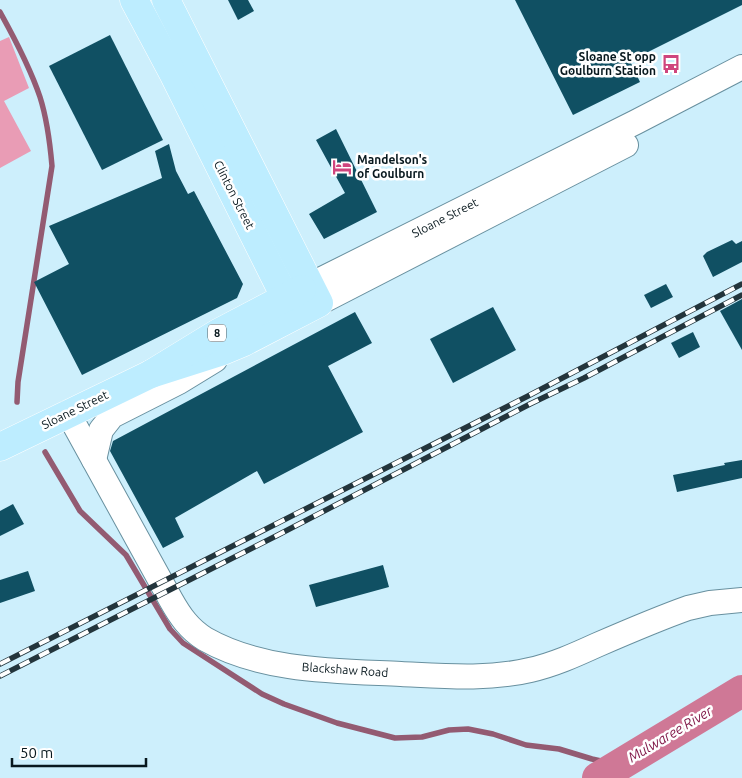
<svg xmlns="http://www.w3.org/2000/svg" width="742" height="778" font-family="Ubuntu,sans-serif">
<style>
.green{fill:#e99cb5}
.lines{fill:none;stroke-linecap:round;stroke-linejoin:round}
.stream{stroke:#935b72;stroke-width:5.5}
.river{stroke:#cf7896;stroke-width:32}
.building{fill:#105063}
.tertiary-casing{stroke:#68909f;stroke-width:26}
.primary-casing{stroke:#fff;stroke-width:29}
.tertiary{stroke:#fff;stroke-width:24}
.primary{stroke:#bdedff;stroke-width:28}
.rail-casing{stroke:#23353c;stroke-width:5.5}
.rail{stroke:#fff;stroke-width:4;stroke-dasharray:11;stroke-linecap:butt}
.labels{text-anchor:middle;stroke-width:5;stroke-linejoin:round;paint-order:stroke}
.shield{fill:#fff;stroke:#525d62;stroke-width:1}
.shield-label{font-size:11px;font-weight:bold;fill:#08181e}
.poi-label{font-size:12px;font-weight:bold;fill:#08181e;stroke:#fff;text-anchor:end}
.street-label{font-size:12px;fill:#08181e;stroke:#fff}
.water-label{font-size:14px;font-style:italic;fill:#7f1546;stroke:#fff}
</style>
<rect width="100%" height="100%" fill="#cdeffc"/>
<polygon class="green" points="9,37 29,88 4,101 31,151 0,168 0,41"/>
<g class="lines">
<g class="stream">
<path d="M 0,12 C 15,39 30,67 40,97 C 47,119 50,143 52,166 L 18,382 L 17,402"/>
<polyline points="45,452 80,511 126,555 170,629 183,643 262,694 284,704 337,723 395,738 422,737 449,730 468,729 493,734 526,745 559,749 592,759 619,765"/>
</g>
<polyline class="river" points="598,778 742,691"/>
</g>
<g class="building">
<polygon points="228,0 248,0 254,11 238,20"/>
<polygon points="515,0 742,0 742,5 630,61 640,82 573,115"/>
<polygon points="110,35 163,140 102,170 49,66"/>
<polygon points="336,129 377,212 324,239 309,214 345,193 316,140"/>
<polygon points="169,144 176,171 188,194 194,191 243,284 237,298 82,375 34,282 69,264 49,226 162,178 155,151"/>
<polygon points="732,240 736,244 742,241 742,262 713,277 703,256 707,252"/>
<polygon points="666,284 673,297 651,308 644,295"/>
<polygon points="742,299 742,350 720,311"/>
<polygon points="493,307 516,350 453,383 430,339"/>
<polygon points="355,312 372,343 328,366 363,432 264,484 257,471 175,518 184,537 163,548 110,451 113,441"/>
<polygon points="693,332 700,347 679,358 671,343"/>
<polygon points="742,460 742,478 677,492 673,475 725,465 724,463"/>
<polygon points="13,504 24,524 0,536 0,511"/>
<polygon points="383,565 389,587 316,607 309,585"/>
<polygon points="28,571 35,591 0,603 0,580"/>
</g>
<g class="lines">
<g class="tertiary-casing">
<g id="tertiary">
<polyline points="310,285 636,122 742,67"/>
<polyline points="319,303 626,145"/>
<path d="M 68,413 L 171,600 C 180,616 189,629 205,639 C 263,672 337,671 401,674 C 443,676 488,680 530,670 C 553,665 575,655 597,645 C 627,632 657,619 688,608 L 710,603 L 742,600"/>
<polyline points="94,460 101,430 112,416 179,382 215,360"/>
</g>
</g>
<g class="primary-casing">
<g id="primary">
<polyline points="134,0 174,75 294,315"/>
<polyline points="151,374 220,352 244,342 319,303 166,0"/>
<polyline points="0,447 151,374 218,333 302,289"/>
</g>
</g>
<use href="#tertiary" class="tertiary"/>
<use href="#primary" class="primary"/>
<g class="rail-casing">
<g id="rail">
<polyline points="0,664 528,396 742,284"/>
<polyline points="0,676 276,536 530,404 584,378 742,295"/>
</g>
</g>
<use href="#rail" class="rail"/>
</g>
<defs>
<g id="bus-bare" transform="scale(1.5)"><path d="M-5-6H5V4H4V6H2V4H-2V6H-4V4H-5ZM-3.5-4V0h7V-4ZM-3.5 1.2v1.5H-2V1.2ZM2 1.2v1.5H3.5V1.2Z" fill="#cf457e" stroke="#fff" stroke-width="2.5" paint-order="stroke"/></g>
<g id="hotel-bare" transform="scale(1.5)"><path d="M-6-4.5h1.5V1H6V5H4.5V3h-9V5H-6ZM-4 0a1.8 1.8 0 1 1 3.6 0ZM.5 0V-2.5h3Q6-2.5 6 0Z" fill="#cf457e" stroke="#fff" stroke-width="2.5" paint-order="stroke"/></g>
</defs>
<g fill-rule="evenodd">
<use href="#bus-bare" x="671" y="64"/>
<use href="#hotel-bare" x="342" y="167"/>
</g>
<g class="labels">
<rect class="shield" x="208" y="324.5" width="18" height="17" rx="4"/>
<g class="shield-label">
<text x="217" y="337">8</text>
</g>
<g class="poi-label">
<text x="656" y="61">Sloane St opp<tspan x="656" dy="14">Goulburn Station</tspan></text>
<text x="357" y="164" text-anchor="start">Mandelson's<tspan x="357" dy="14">of Goulburn</tspan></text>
</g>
<g class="street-label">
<text transform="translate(234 195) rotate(63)" y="4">Clinton Street</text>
<text transform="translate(445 218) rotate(-27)" y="4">Sloane Street</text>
<text transform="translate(75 410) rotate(-26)" y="4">Sloane Street</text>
<text transform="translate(345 670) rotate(4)" y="4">Blackshaw Road</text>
</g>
<g class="water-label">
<text transform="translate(670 734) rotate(-31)" y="5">Mulwaree River</text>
</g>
</g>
<path d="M12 758v8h134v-8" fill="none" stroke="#08181e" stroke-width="2.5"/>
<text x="20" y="758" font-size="15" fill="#08181e" stroke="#ffffff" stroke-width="4" paint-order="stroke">50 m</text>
</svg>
